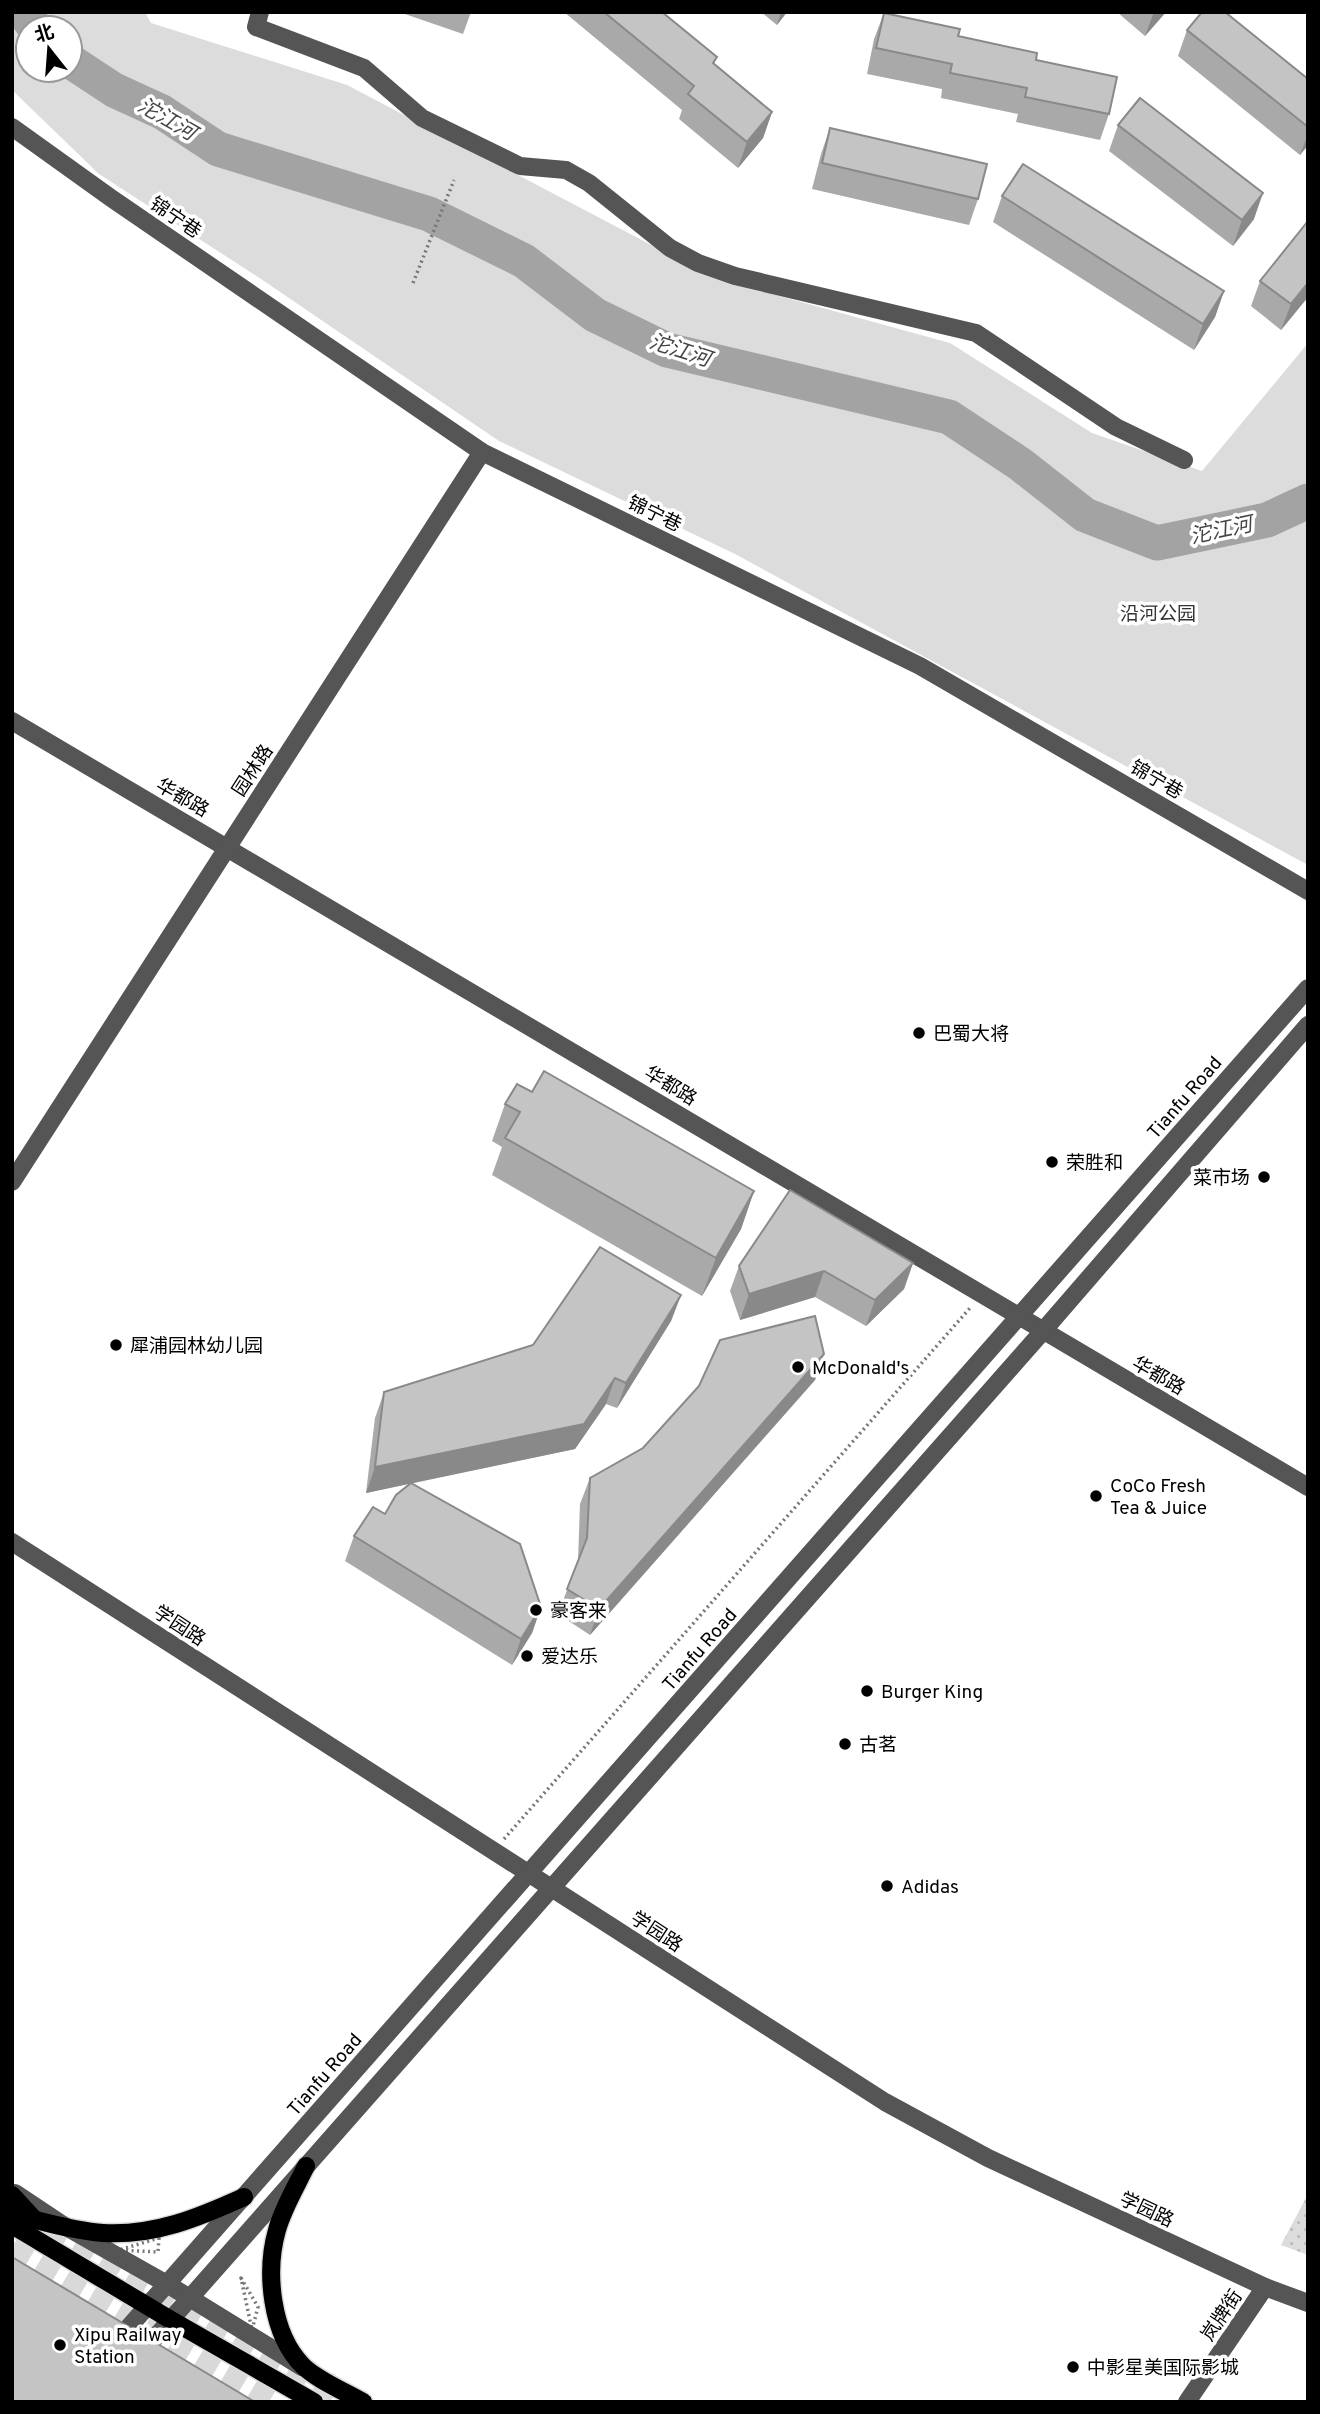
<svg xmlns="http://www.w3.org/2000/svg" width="1320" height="2414" font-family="Overpass,'Noto Sans SC',sans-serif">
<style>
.grass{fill:url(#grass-dots)}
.green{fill:#dcdcdc;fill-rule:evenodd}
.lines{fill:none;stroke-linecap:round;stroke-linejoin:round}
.river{stroke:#a3a3a3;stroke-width:35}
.highway-tunnel{stroke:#d9d9d9;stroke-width:21;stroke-dasharray:21 10;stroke-linecap:butt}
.major-casing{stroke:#dbdbdb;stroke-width:21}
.path{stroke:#777;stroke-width:3.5;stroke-dasharray:2 3.5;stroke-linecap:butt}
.minor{stroke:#555;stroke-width:18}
.major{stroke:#000;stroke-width:18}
.wall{fill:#a9a9a9}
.shaded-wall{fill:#898989}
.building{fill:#c4c4c4;stroke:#898989;stroke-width:2}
.poi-dot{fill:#000;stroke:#fff;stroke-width:2.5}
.labels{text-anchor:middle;stroke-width:7;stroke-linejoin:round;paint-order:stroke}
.street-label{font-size:19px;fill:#000;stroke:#fff}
.park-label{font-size:19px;fill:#333;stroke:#fff}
.poi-label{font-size:19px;fill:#000;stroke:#fff;text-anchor:start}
.water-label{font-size:21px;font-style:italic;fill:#444;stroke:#fff}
</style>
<defs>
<pattern id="grass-dots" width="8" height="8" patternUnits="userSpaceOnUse" patternTransform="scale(1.75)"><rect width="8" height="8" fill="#dcdcdc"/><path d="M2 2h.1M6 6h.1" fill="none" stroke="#bbb" stroke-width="1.8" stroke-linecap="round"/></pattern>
</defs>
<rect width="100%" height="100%" fill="#fff"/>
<polygon class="grass" points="1308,2194 1308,2255 1281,2245"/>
<path class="green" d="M 12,12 L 145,12 L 151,23 L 347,85 L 714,278 L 950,343 L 1092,433 L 1202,471 L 1308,343 L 1308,865 L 735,554 L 499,441 L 261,279 L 99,174 L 12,90 ZM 28,28 L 70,28 L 70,70 L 28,70 Z"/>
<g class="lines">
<g class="river">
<polyline points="24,12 35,28"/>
<polyline points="70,61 114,90 162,112 218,149 429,214 524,261 595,315 667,350 949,417 1020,464 1085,515 1157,543 1267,520 1308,501"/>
</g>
<g class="highway-tunnel">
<polyline points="49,2227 341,2402"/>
<polyline points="12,2247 273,2402"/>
</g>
<g class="major-casing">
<g id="major">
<path d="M 306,2166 C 296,2187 283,2208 277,2230 C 265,2272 271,2334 303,2366 C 317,2380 346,2392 363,2402"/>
<polyline points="12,2195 34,2219"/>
<path d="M 12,2214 C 42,2221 73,2231 103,2233 C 154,2236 198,2218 244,2197"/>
<polyline points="12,2225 171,2320 314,2402"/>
</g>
</g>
<g class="path">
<polyline points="413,283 454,180"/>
<polyline points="504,1839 970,1308"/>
<polygon points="159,2238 158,2252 119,2250"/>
<polygon points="241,2278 258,2307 252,2330"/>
</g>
<g class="minor">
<polyline points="260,12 256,27 364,68 422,118 520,166 566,170 589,183 670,248 698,263 735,276 976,333 1116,427 1184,460"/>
<polyline points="12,127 111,198 482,452 920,666 1308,891"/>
<polyline points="12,721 1308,1487"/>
<polyline points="12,1182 482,452"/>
<polyline points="12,1542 885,2102 988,2158 1265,2287 1308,2303"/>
<polyline points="15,2193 66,2227 167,2284 302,2367"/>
<polyline points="121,2336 1308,988"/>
<polyline points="144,2350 1043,1331 1308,1025"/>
<polyline points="1187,2402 1265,2287"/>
</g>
<use href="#major" class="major"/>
</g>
<g class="wall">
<polygon points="399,12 471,12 463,34"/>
<polygon points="564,12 662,12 717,57 714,64 772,112 763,138 738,168 679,119 682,110"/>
<polygon points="761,12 787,12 777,25"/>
<polygon points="1117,12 1166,12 1145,36"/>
<polygon points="884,13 1036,60 1109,114 1100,140 1016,122 1018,114 941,98 942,89 867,74 874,39"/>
<polygon points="1187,30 1308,79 1308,145 1300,155 1178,56"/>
<polygon points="1118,125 1254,219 1233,246 1109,151"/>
<polygon points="830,128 978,199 969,225 812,189 821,154"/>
<polygon points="1002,196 1224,291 1215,317 1194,350 993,222"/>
<polygon points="1308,221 1308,297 1281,330 1251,306 1260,281"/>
<polygon points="532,1092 754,1191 741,1229 702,1296 492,1175 502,1147 492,1141 505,1104"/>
<polygon points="913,1263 904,1289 866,1326 815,1297 740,1320 730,1291 739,1266"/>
<polygon points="681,1295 671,1321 617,1408 606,1404 575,1449 411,1483 541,1607 532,1633 512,1665 345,1561 354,1536 385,1514 411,1483 366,1493 375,1418 384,1392 533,1345"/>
<polygon points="824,1354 815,1380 590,1635 558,1614 578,1561 580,1504 590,1478"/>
</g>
<g class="shaded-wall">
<polygon points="781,12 787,12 777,25"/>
<polygon points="1154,12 1166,12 1145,36"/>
<polygon points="772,112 763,138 738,168 747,142"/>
<polygon points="1308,134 1308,145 1300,155"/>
<polygon points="1263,193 1254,219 1233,246 1242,220"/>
<polygon points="1308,283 1308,297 1281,330 1291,304"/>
<polygon points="1224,291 1215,317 1194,350 1203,324"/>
<polygon points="754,1191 741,1229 702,1296 716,1258"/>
<polygon points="913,1263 904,1289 866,1326 875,1300"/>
<polygon points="824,1271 815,1297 740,1320 749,1294"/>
<polygon points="681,1295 671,1321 617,1408 626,1383"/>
<polygon points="824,1354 815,1380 590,1635 599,1609"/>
<polygon points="615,1378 606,1404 575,1449 366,1493 375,1467"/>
<polygon points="541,1607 532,1633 512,1665 521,1639"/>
</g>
<g class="building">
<polygon points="604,12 662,12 717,57 713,63 772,112 747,142 688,94 694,86"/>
<polygon points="1202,12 1225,12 1308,79 1308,127 1187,30"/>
<polygon points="884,13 960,29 958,36 1037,53 1036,60 1117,77 1109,114 1025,97 1027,88 950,73 952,64 876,48"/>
<polygon points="1140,98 1263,193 1242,220 1118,125"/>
<polygon points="830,128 987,164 978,199 822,163"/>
<polygon points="1023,164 1224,291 1203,324 1002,196"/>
<polygon points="1308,221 1308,283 1291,304 1260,281"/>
<polygon points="544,1071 754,1191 716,1258 505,1138 520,1112 505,1104 517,1084 532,1092"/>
<polygon points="790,1190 913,1263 875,1300 824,1271 749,1294 739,1266"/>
<polygon points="600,1247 681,1295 626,1383 615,1378 584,1424 375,1467 384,1392 533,1345"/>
<polygon points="815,1316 824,1354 599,1609 567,1589 587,1538 590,1478 643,1448 699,1386 720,1340"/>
<polygon points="411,1483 520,1544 541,1607 521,1639 354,1536 373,1507 385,1514 396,1495"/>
<polygon points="12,2257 255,2402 12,2402"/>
</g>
<g class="poi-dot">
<circle cx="919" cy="1033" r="7"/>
<circle cx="1052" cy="1162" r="7"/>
<circle cx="1264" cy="1177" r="7"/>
<circle cx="116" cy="1345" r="7"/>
<circle cx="798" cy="1367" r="7"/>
<circle cx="1096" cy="1496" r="7"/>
<circle cx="536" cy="1610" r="7"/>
<circle cx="527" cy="1656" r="7"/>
<circle cx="867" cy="1691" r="7"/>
<circle cx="845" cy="1744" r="7"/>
<circle cx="887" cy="1886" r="7"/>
<circle cx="60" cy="2345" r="7"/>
<circle cx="1073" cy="2367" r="7"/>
</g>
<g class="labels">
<g class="street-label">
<text transform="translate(176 217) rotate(34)" y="7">锦宁巷</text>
<text transform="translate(655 513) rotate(26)" y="7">锦宁巷</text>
<text transform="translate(252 770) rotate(-57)" y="7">园林路</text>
<text transform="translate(1157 779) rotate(30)" y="7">锦宁巷</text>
<text transform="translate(183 797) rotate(30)" y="7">华都路</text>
<text transform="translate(671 1085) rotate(31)" y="7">华都路</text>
<text transform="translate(1184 1097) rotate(-49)" y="7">Tianfu Road</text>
<text transform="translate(1159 1375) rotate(30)" y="7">华都路</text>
<text transform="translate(180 1625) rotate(33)" y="7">学园路</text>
<text transform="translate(699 1649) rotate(-49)" y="7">Tianfu Road</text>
<text transform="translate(657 1931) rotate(33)" y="7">学园路</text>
<text transform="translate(324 2074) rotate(-49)" y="7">Tianfu Road</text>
<text transform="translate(1147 2209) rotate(25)" y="7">学园路</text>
<text transform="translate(1221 2315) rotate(-56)" y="7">岚牌街</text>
</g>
<g class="park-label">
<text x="1158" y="620">沿河公园</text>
</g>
<g class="poi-label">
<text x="933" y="1040">巴蜀大将</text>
<text x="1066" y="1169">荣胜和</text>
<text x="1250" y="1184" text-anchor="end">菜市场</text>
<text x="130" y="1352">犀浦园林幼儿园</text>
<text x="812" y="1374">McDonald's</text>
<text x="1110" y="1492">CoCo Fresh<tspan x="1110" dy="22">Tea &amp; Juice</tspan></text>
<text x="550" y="1617">豪客来</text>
<text x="541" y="1663">爱达乐</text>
<text x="881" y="1698">Burger King</text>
<text x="859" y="1751">古茗</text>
<text x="901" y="1893">Adidas</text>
<text x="74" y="2341">Xipu Railway<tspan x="74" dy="22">Station</tspan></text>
<text x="1087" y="2374">中影星美国际影城</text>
</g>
<g class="water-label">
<text transform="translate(167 119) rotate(30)" y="7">沱江河</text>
<text transform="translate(680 350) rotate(18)" y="7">沱江河</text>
<text transform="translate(1221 530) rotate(-12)" y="7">沱江河</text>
</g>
</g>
<rect width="1320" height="2414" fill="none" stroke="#000000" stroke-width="28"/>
<g transform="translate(49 49) rotate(343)"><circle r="33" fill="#ffffff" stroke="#999999" stroke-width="2"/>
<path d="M0-5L12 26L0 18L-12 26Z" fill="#000000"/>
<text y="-10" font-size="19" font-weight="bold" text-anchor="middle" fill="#000000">北</text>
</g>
</svg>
